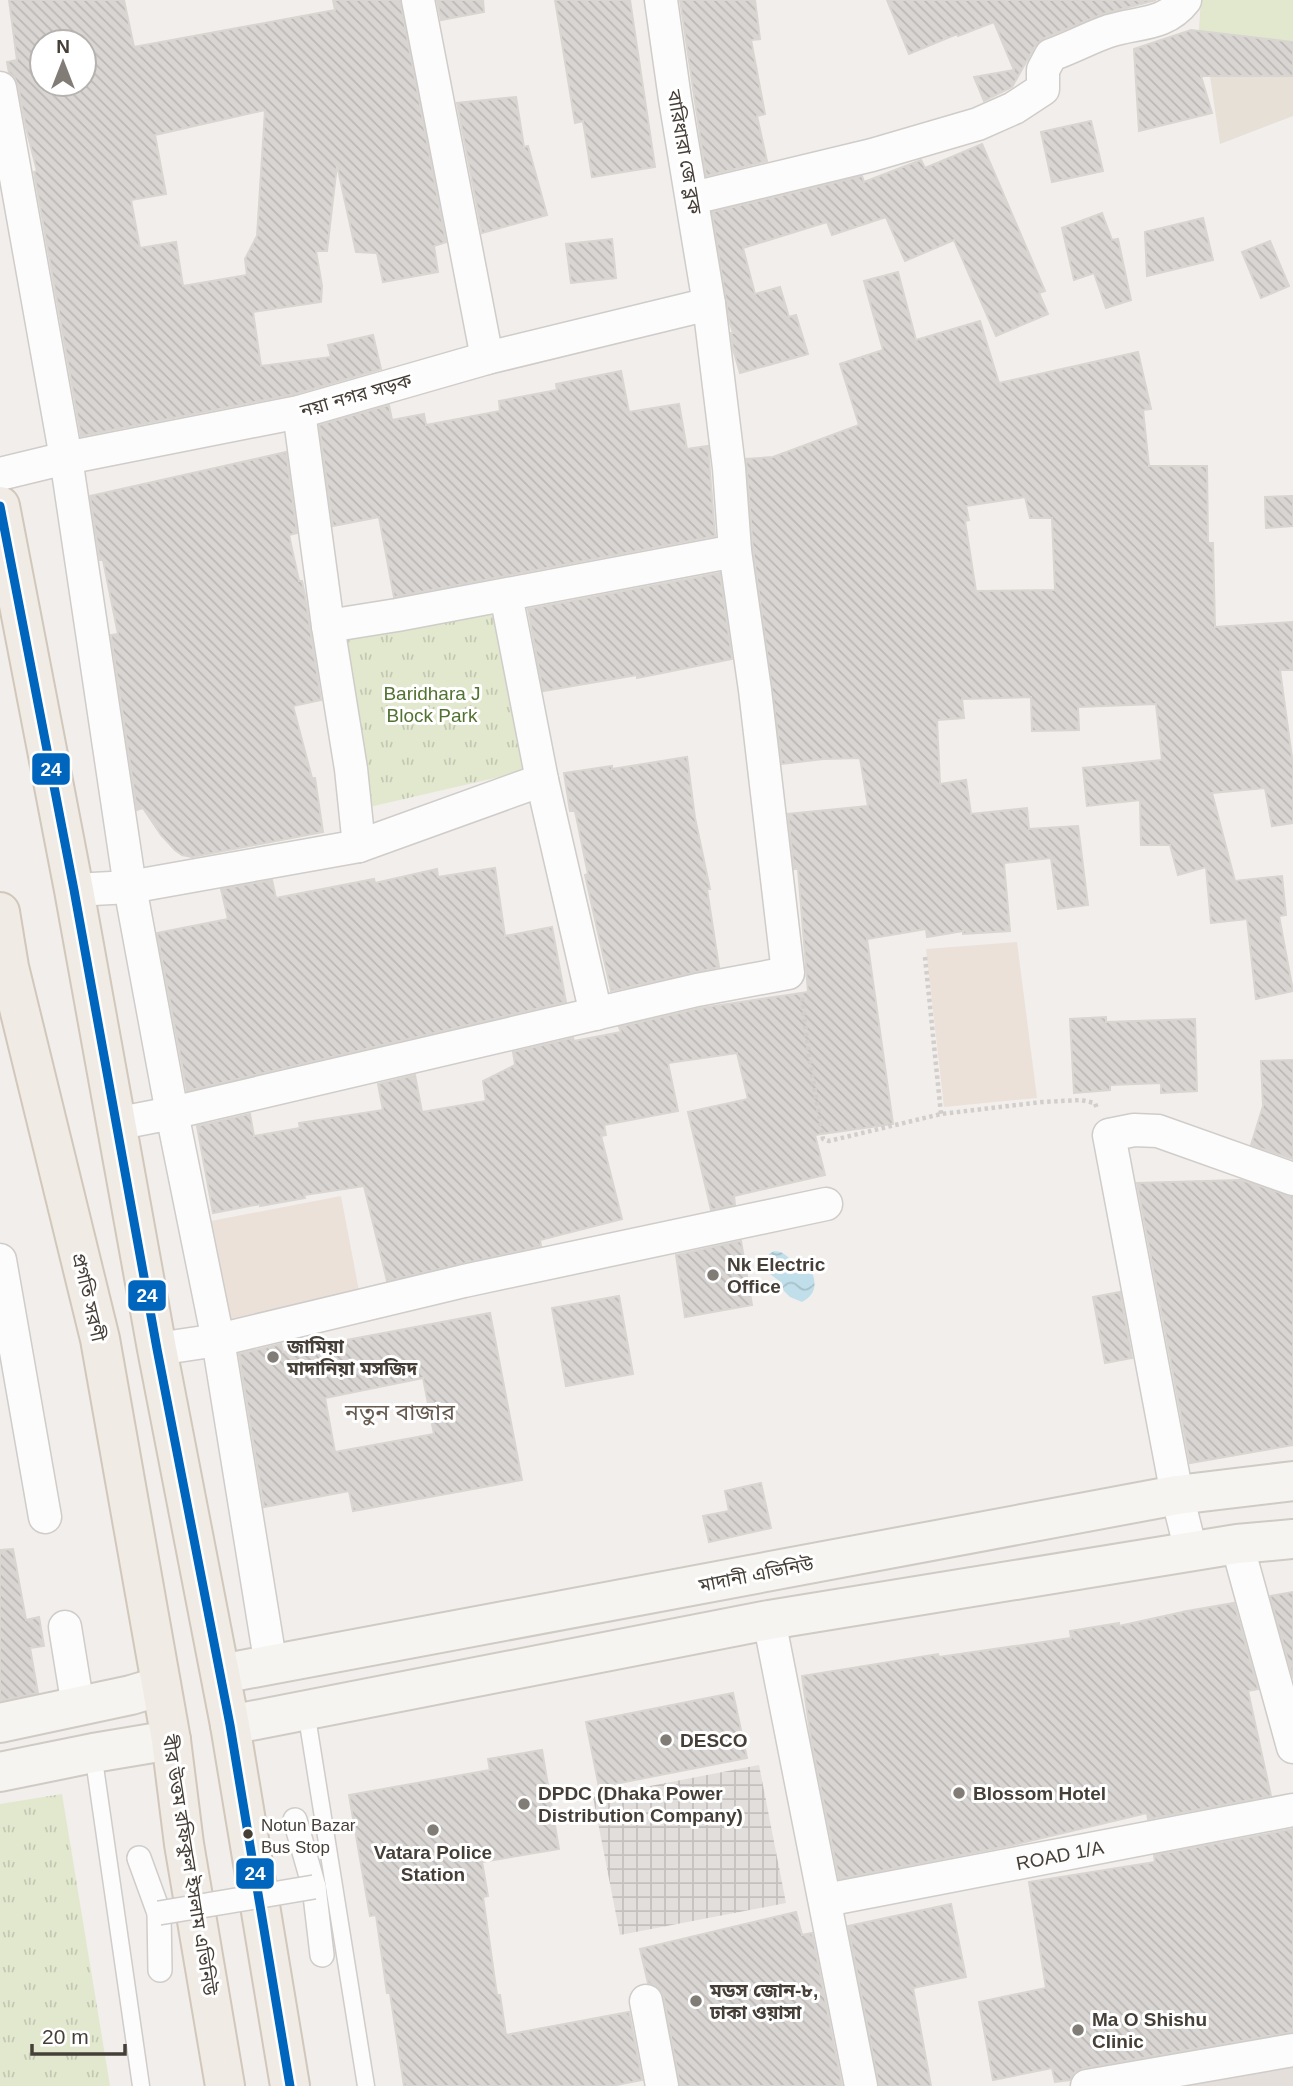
<svg xmlns="http://www.w3.org/2000/svg" width="1293" height="2086" font-family="Arial,'Noto Sans Bengali',sans-serif">
<style>
.residential{fill:#e4dfda}
.commercial{fill:#ebe1d9}
.industrial{fill:url(#industrial-grid)}
.education{fill:#e6e0d7}
.grass{fill:url(#grass-tufts)}
.garden{fill:#e2e8ce}
.water{fill:url(#water-waves)}
.building{fill:url(#building-back-hatch);stroke:#d9d5d1;stroke-width:2;fill-rule:evenodd}
.lines{fill:none;stroke-linecap:round;stroke-linejoin:round}
.service-casing{stroke:#cfccc9;stroke-width:19}
.pedestrian-casing{stroke:#cfccc9;stroke-width:26}
.minor-casing{stroke:#cfccc9;stroke-width:35}
.secondary-casing{stroke:#cfcac3;stroke-width:42}
.primary-casing{stroke:#d1c7bb;stroke-width:42}
.path{stroke:#d1cecc;stroke-width:4.5;stroke-dasharray:3.5 3.5;stroke-linecap:butt}
.service{stroke:#fdfcfc;stroke-width:16}
.pedestrian{stroke:#fdfcfc;stroke-width:23}
.minor{stroke:#fdfcfc;stroke-width:32}
.secondary{stroke:#f6f4f0;stroke-width:38}
.primary{stroke:#f0ebe5;stroke-width:38}
.pedestrian-bridge-casing{stroke:#cfccc9;stroke-width:26;stroke-linecap:butt}
.pedestrian-bridge{stroke:#fdfcfc;stroke-width:23}
.bus-1-casing{stroke:#fff;stroke-width:14}
.bus-1{stroke:#0065bd;stroke-width:9}
.poi-dot{fill:#827c77;stroke:#fff;stroke-width:2.5}
.bus-dot{fill:#463f38;stroke:#fff;stroke-width:2.5}
.labels{text-anchor:middle;stroke-width:6;stroke-linejoin:round;paint-order:stroke}
.bus-label{font-size:17px;fill:#463f38;stroke:#fff;text-anchor:start}
.street-label{font-size:19px;fill:#463f38;stroke:#fff}
.park-label{font-size:19px;fill:#527231;stroke:#fff}
.poi-label{font-size:19px;font-weight:bold;fill:#463f38;stroke:#fff;text-anchor:start}
.quarter-label{font-size:23px;fill:#675b50;stroke:#fff}
.line-badge{stroke:#fff;stroke-width:2.5}
.badge-label{font-size:19px;text-anchor:middle;font-weight:bold;fill:#fff}
</style>
<defs>
<pattern id="industrial-grid" width="8" height="8" patternUnits="userSpaceOnUse" patternTransform="scale(1.75)"><rect width="8" height="8" fill="#e2dedb"/><path d="M0 4h8M4 0v8" fill="none" stroke="#c3c0bd"/></pattern>
<pattern id="grass-tufts" width="24" height="20" patternUnits="userSpaceOnUse" patternTransform="scale(1.75)"><rect width="24" height="20" fill="#e2e8ce"/><path d="M3 7l-1-3M5 7V3M7 7l1-3M15 17l-1-3M17 17v-4M19 17l1-3" fill="none" stroke="#c3c8b2"/></pattern>
<pattern id="water-waves" width="16" height="10" patternUnits="userSpaceOnUse" patternTransform="scale(1.75)"><rect width="16" height="10" fill="#c1dfea"/><path d="M0 5q4-4 8 0t8 0" fill="none" stroke="#a7c0c9"/></pattern>
<pattern id="building-back-hatch" width="6" height="6" patternUnits="userSpaceOnUse" patternTransform="scale(1.75)"><rect width="6" height="6" fill="#d9d5d2"/><path d="M-1 5l2 2M0 0l6 6M5-1l2 2" fill="none" stroke="#bcb8b5"/></pattern>
</defs>
<rect width="100%" height="100%" fill="#f1eeeb"/>
<polygon class="residential" points="1293,2057 1293,2086 1148,2086"/>
<g class="commercial">
<polygon points="1017,942 1037,1098 944,1107 926,949"/>
<polygon points="341,1196 360,1296 230,1321 211,1221"/>
</g>
<polygon class="industrial" points="759,1765 786,1903 620,1935 593,1797"/>
<polygon class="education" points="1201,0 1293,0 1293,116 1220,144 1210,76 1199,31"/>
<g class="grass">
<polygon points="505,606 530,770 365,808 332,634"/>
<polygon points="62,1794 110,2086 0,2086 0,1804"/>
</g>
<polygon class="garden" points="1202,0 1293,0 1293,42 1199,31"/>
<path class="water" d="M 774,1251 C 786,1251 789,1260 798,1266 C 803,1269 808,1271 813,1275 C 817,1288 813,1296 802,1302 L 790,1297 L 784,1291 L 778,1280 L 766,1271 L 764,1264 L 769,1254 Z"/>
<g class="building">
<path d="M 9,0 L 124,0 L 134,47 L 335,10 L 333,0 L 400,0 L 446,242 L 434,246 L 438,272 L 383,282 L 377,253 L 356,252 L 337,165 L 327,251 L 316,251 L 322,286 L 321,302 L 253,312 L 261,366 L 331,357 L 328,345 L 373,335 L 381,369 L 295,394 L 81,436 L 34,172 L 37,171 L 26,128 L 18,85 L 14,77 L 9,73 L 7,62 L 17,60 ZM 42,42 L 84,42 L 84,84 L 42,84 ZM 265,110 L 257,236 L 245,259 L 247,275 L 183,286 L 176,242 L 140,248 L 131,200 L 166,194 L 155,135 Z"/>
<polygon points="437,0 483,0 484,12 441,20"/>
<polygon points="555,0 630,0 655,167 592,177 583,121 575,123"/>
<polygon points="680,0 755,0 760,39 751,40 765,114 757,116 767,161 706,176"/>
<polygon points="887,0 1156,0 1103,14 1044,38 1035,46 1012,87 984,101 974,77 1014,70 994,22 958,36 957,34 909,54"/>
<polygon points="1191,30 1293,42 1293,76 1201,76 1212,113 1139,131 1134,49"/>
<polygon points="516,97 524,147 528,146 547,215 482,233 457,103"/>
<polygon points="1091,121 1103,171 1052,182 1041,132"/>
<polygon points="982,144 1045,291 1039,293 1048,314 996,336 954,240 905,261 886,217 832,235 827,222 743,248 755,294 780,287 789,317 796,315 808,354 740,373 733,349 731,333 733,333 729,320 712,212 862,176 864,182 921,160 925,168"/>
<polygon points="1102,213 1112,240 1118,239 1131,300 1106,308 1094,273 1074,280 1062,228"/>
<polygon points="1203,218 1213,260 1147,276 1145,232"/>
<polygon points="612,239 616,278 571,283 566,244"/>
<polygon points="1270,241 1289,286 1261,298 1242,252"/>
<path d="M 898,272 L 916,340 L 980,321 L 999,383 L 1138,352 L 1151,409 L 1143,410 L 1149,466 L 1207,466 L 1208,543 L 1213,543 L 1215,627 L 1293,622 L 1293,670 L 1280,670 L 1293,765 L 1293,823 L 1272,826 L 1265,788 L 1212,793 L 1235,881 L 1282,876 L 1286,915 L 1279,916 L 1293,991 L 1256,999 L 1247,919 L 1211,923 L 1206,867 L 1178,875 L 1170,845 L 1141,845 L 1140,800 L 1087,806 L 1083,768 L 1162,760 L 1156,704 L 1078,707 L 1079,730 L 1032,731 L 1031,697 L 962,699 L 964,718 L 937,720 L 940,784 L 966,780 L 971,814 L 1027,808 L 1029,829 L 1078,826 L 1088,905 L 1058,909 L 1051,858 L 1004,863 L 1010,931 L 963,934 L 963,931 L 927,937 L 926,929 L 867,939 L 893,1124 L 815,1135 L 825,1175 L 734,1196 L 735,1205 L 711,1210 L 688,1112 L 748,1099 L 737,1053 L 668,1063 L 678,1111 L 604,1125 L 606,1135 L 601,1136 L 622,1219 L 540,1240 L 541,1246 L 387,1281 L 364,1186 L 304,1195 L 305,1198 L 260,1206 L 260,1204 L 213,1213 L 197,1126 L 250,1114 L 254,1136 L 300,1128 L 299,1123 L 383,1110 L 378,1084 L 415,1075 L 422,1112 L 486,1101 L 483,1081 L 515,1065 L 513,1052 L 573,1038 L 574,1041 L 621,1032 L 619,1027 L 701,1008 L 808,992 L 798,869 L 794,869 L 788,814 L 868,806 L 860,758 L 823,759 L 782,764 L 753,549 L 746,459 L 773,457 L 859,425 L 840,364 L 883,350 L 864,281 ZM 1025,497 L 1030,518 L 1052,518 L 1055,590 L 976,591 L 965,521 L 969,520 L 966,506 Z"/>
<polygon points="621,371 629,412 679,404 687,449 708,446 715,536 394,597 379,517 333,526 319,425 389,405 392,420 424,414 426,425 500,411 499,401 557,390 556,384"/>
<polygon points="286,452 297,533 289,535 299,581 302,581 305,596 321,700 293,706 312,778 315,778 323,832 192,857 182,855 175,850 161,835 143,808 137,810 111,635 118,634 103,560 100,560 90,496"/>
<polygon points="1293,496 1293,526 1266,528 1265,497"/>
<polygon points="720,573 732,659 637,678 637,675 543,691 528,609"/>
<polygon points="687,757 695,818 710,889 707,889 719,967 611,991 585,875 588,874 575,811 570,811 564,773 612,766 612,769"/>
<polygon points="495,868 505,936 552,927 566,1002 187,1091 157,933 228,919 221,889 272,880 276,898 374,879 375,883 437,869 438,877"/>
<polygon points="1106,1017 1106,1022 1195,1019 1197,1091 1161,1093 1161,1083 1110,1085 1110,1090 1074,1093 1070,1019"/>
<polygon points="1293,1060 1293,1159 1251,1145 1263,1106 1261,1061"/>
<polygon points="1241,1180 1293,1197 1293,1445 1190,1463 1137,1183"/>
<polygon points="741,1241 752,1305 685,1317 676,1255"/>
<polygon points="1120,1292 1132,1358 1105,1363 1093,1297"/>
<polygon points="619,1296 633,1374 566,1386 552,1308"/>
<path d="M 490,1313 L 522,1480 L 353,1511 L 349,1491 L 264,1507 L 239,1354 L 281,1344 L 283,1352 ZM 423,1378 L 434,1434 L 335,1452 L 325,1398 Z"/>
<polygon points="761,1483 771,1528 709,1542 703,1516 729,1511 725,1491"/>
<polygon points="13,1549 26,1620 39,1617 44,1646 30,1648 38,1693 0,1701 0,1550"/>
<polygon points="1293,1592 1293,1678 1270,1596"/>
<polygon points="1234,1603 1258,1689 1248,1691 1271,1796 1148,1819 1147,1813 1013,1845 839,1879 811,1739 802,1676 938,1654 939,1657 1071,1638 1070,1631 1119,1623 1119,1626 1187,1611"/>
<polygon points="733,1693 747,1758 599,1787 586,1722"/>
<polygon points="542,1750 559,1849 482,1862 488,1896 483,1897 497,1995 500,1995 506,2035 629,2012 642,2080 611,2086 404,2086 390,1993 387,1993 376,1915 370,1916 349,1795 490,1770 488,1759"/>
<polygon points="1293,1829 1293,2032 1084,2068 1075,2072 1070,2080 1055,2082 1052,2068 993,2080 979,2002 1046,1988 1029,1882 1155,1862 1154,1855"/>
<polygon points="951,1904 966,1977 913,1988 931,2086 879,2086 848,1926"/>
<polygon points="796,1912 802,1935 812,1933 842,2086 680,2086 664,1998 659,1989 648,1983 640,1949"/>
</g>
<g class="lines">
<g class="service-casing">
<g id="service">
<polyline points="306,1711 366,2086"/>
<polyline points="93,1753 141,2086"/>
</g>
</g>
<g class="pedestrian-casing">
<g id="pedestrian">
<polyline points="295,1820 314,1887 322,1955"/>
<polyline points="139,1858 159,1913 160,1970"/>
</g>
</g>
<g class="minor-casing">
<g id="minor">
<polyline points="418,0 487,358"/>
<polyline points="0,88 66,458 130,887 172,1113 218,1340 271,1666"/>
<path d="M 693,198 L 872,155 L 978,124 L 1014,108 L 1043,89 L 1043,70 L 1051,55 C 1071,48 1089,38 1109,31 C 1137,22 1165,26 1185,0"/>
<polyline points="299,412 328,626 351,769 359,846"/>
<polyline points="0,474 66,458 299,412 487,358 709,304"/>
<polyline points="506,595 542,780 596,1014"/>
<polyline points="328,626 397,615 735,551"/>
<polyline points="74,890 130,887 359,846 542,780"/>
<polyline points="115,1124 172,1113 697,990 788,973 755,690 735,551 729,468 709,304 675,99 661,0"/>
<polyline points="0,1260 45,1517"/>
<polyline points="157,1349 218,1340 464,1281 826,1204"/>
<polyline points="1237,1544 1293,1747"/>
<polyline points="1191,1551 1177,1495 1109,1135 1134,1130 1158,1131 1293,1179"/>
<polyline points="769,1620 861,2086"/>
<polyline points="65,1627 78,1707"/>
<path id="s1" d="M 826,1900 L 1293,1810"/>
<polyline points="646,2001 662,2086"/>
<polyline points="1087,2086 1293,2050"/>
</g>
</g>
<g class="secondary-casing">
<g id="secondary">
<polyline points="221,1674 1177,1495 1293,1481"/>
<polyline points="0,1723 131,1695 161,1686"/>
<polyline points="230,1725 769,1620 1237,1544 1293,1539"/>
<polyline points="0,1772 93,1753 171,1740"/>
</g>
</g>
<g class="primary-casing">
<g id="primary">
<polyline points="0,506 74,890 157,1349 230,1725 290,2086"/>
<polyline points="0,912 9,967 100,1339 171,1740 184,1844 225,2086"/>
</g>
</g>
<g class="path">
<polyline points="925,957 941,1114"/>
<polyline points="802,998 809,1056 823,1139 829,1141 941,1114 1042,1102 1081,1100 1095,1103 1097,1109"/>
</g>
<use href="#service" class="service"/>
<use href="#pedestrian" class="pedestrian"/>
<use href="#minor" class="minor"/>
<use href="#secondary" class="secondary"/>
<use href="#primary" class="primary"/>
<g class="pedestrian-bridge-casing">
<polyline id="pedestrian-bridge" points="159,1913 314,1887"/>
</g>
<use href="#pedestrian-bridge" class="pedestrian-bridge"/>
<g class="bus-1-casing">
<polyline id="bus-1" points="0,506 74,890 157,1349 230,1725 290,2086"/>
</g>
<use href="#bus-1" class="bus-1"/>
</g>
<g class="poi-dot">
<circle cx="713" cy="1275" r="7"/>
<circle cx="273" cy="1357" r="7"/>
<circle cx="666" cy="1740" r="7"/>
<circle cx="959" cy="1793" r="7"/>
<circle cx="524" cy="1804" r="7"/>
<circle cx="433" cy="1830" r="7"/>
<circle cx="696" cy="2001" r="7"/>
<circle cx="1078" cy="2030" r="7"/>
</g>
<circle class="bus-dot" cx="248" cy="1834" r="6"/>
<g class="labels">
<g class="bus-label">
<text x="261" y="1831">Notun Bazar<tspan x="261" dy="22">Bus Stop</tspan></text>
</g>
<g class="street-label">
<text transform="translate(685 152) rotate(80)" y="7">বারিধারা জে ব্লক</text>
<text transform="translate(356 395) rotate(-16)" y="7">নয়া নগর সড়ক</text>
<text transform="translate(89 1297) rotate(77)" y="7">প্রগতি সরণী</text>
<text transform="translate(756 1574) rotate(-11)" y="7">মাদানী এভিনিউ</text>
<text dy="7" stroke="none"><textPath href="#s1" startOffset="238">ROAD 1/A</textPath></text>
<text transform="translate(190 1865) rotate(81)" y="7">বীর উত্তম রফিকুল ইসলাম এভিনিউ</text>
</g>
<g class="park-label">
<text x="432" y="700">Baridhara J<tspan x="432" dy="22">Block Park</tspan></text>
</g>
<g class="poi-label">
<text x="727" y="1271">Nk Electric<tspan x="727" dy="22">Office</tspan></text>
<text x="287" y="1353">জামিয়া<tspan x="287" dy="22">মাদানিয়া মসজিদ</tspan></text>
<text x="680" y="1747">DESCO</text>
<text x="538" y="1800">DPDC (Dhaka Power<tspan x="538" dy="22">Distribution Company)</tspan></text>
<text x="973" y="1800">Blossom Hotel</text>
<text x="433" y="1859" text-anchor="middle">Vatara Police<tspan x="433" dy="22">Station</tspan></text>
<text x="710" y="1997">মডস জোন-৮,<tspan x="710" dy="22">ঢাকা ওয়াসা</tspan></text>
<text x="1092" y="2026">Ma O Shishu<tspan x="1092" dy="22">Clinic</tspan></text>
</g>
<g class="quarter-label">
<text x="400" y="1420">নতুন বাজার</text>
</g>
</g>
<g class="line-badge">
<rect x="31" y="752" width="40" height="34" rx="7" fill="#0065bd"/>
<rect x="127" y="1279" width="40" height="33" rx="7" fill="#0065bd"/>
<rect x="235" y="1857" width="40" height="33" rx="7" fill="#0065bd"/>
</g>
<g class="badge-label">
<text x="51" y="776">24</text>
<text x="147" y="1302">24</text>
<text x="255" y="1880">24</text>
</g>
<g transform="translate(63 63)"><circle r="33" fill="#ffffff" stroke="#b5b2af" stroke-width="2"/>
<path d="M0-5L12 26L0 18L-12 26Z" fill="#827c77"/>
<text y="-10" font-size="19" font-weight="bold" text-anchor="middle" fill="#463f38">N</text>
</g>
<path d="M32 2044v10h93v-10" fill="none" stroke="#463f38" stroke-width="3.5"/>
<text x="42" y="2044" font-size="21" fill="#463f38" stroke="#ffffff" stroke-width="5" paint-order="stroke">20 m</text>
</svg>
